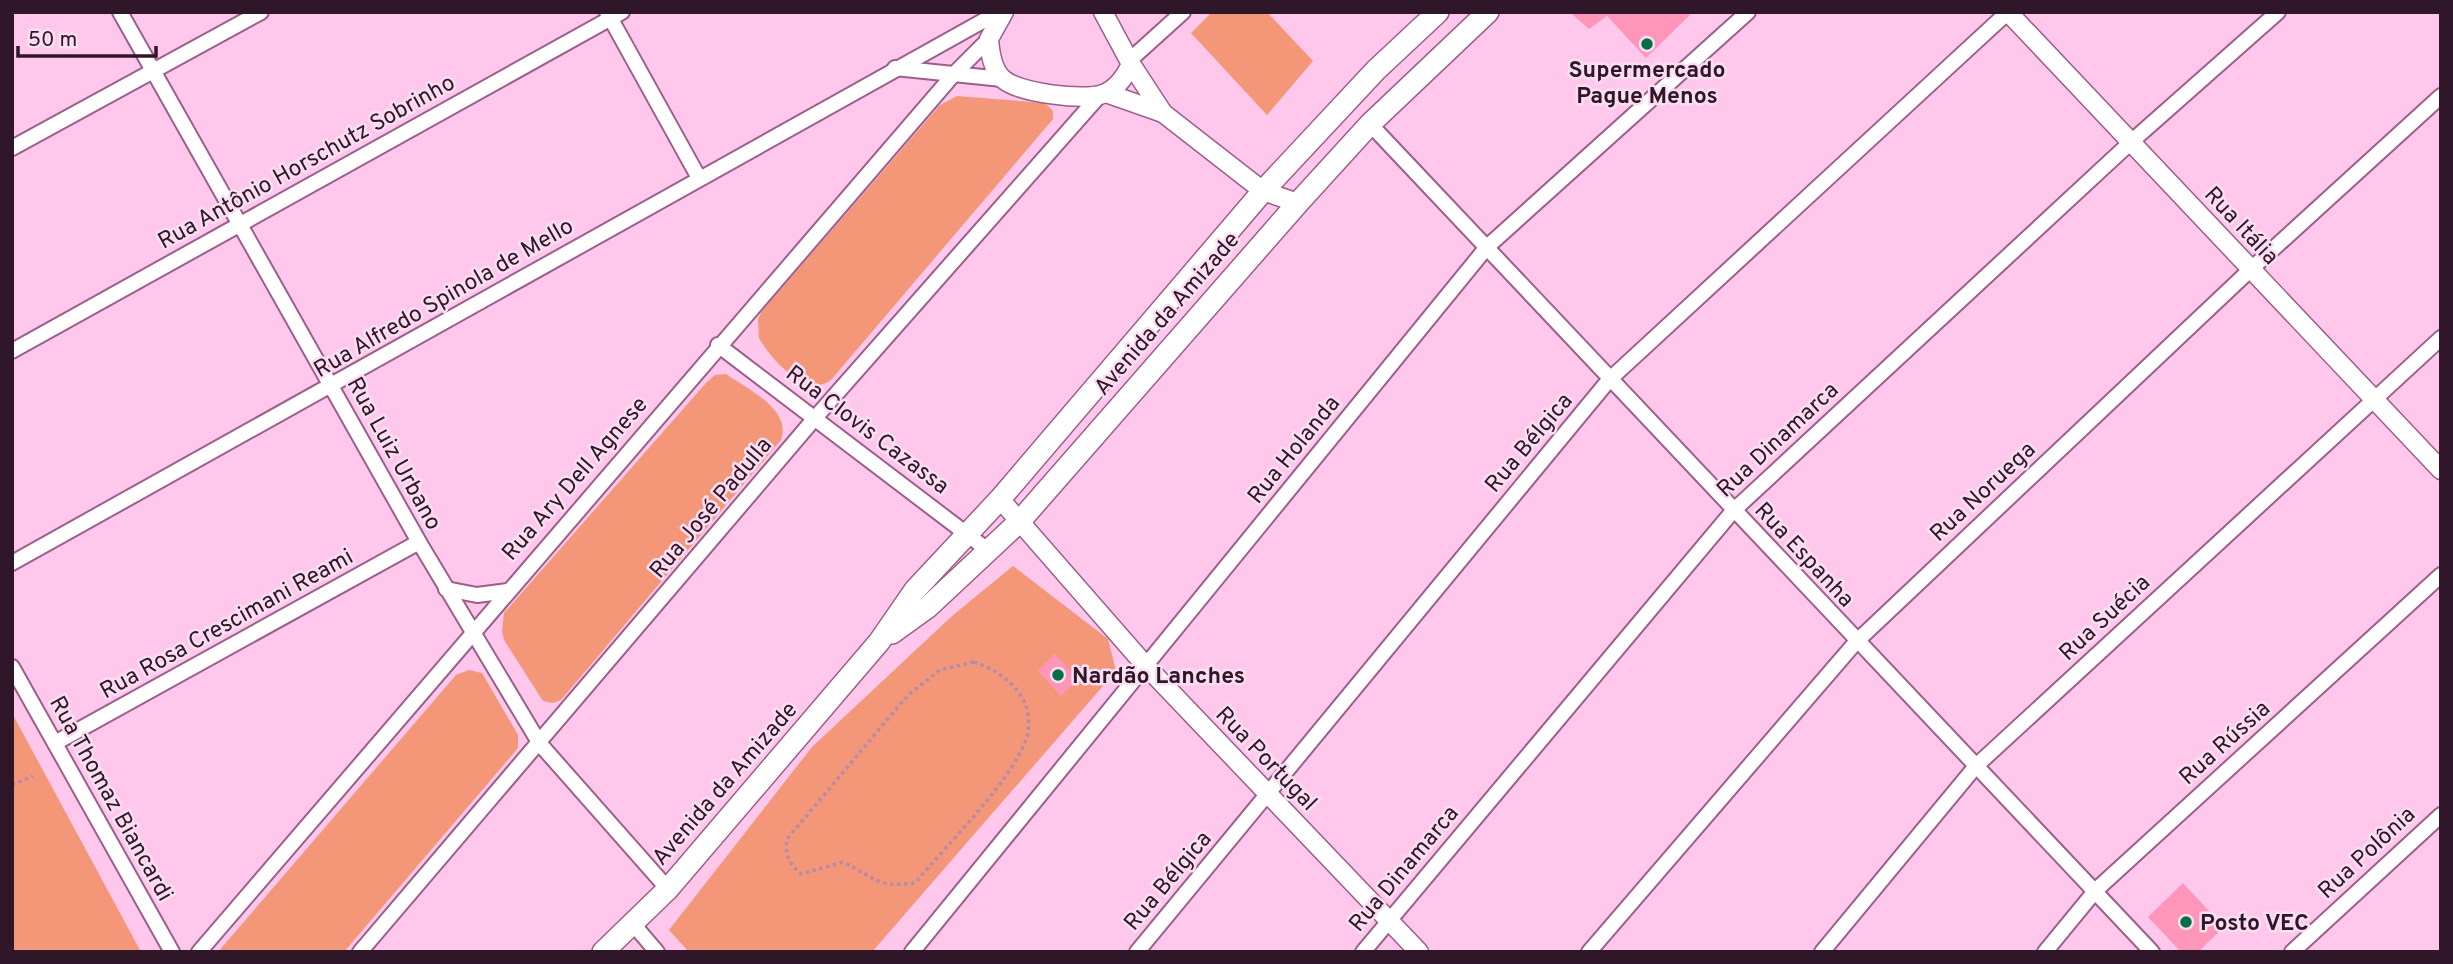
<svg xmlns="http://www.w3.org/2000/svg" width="2453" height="964" font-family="Overpass,sans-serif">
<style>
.green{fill:#f49779}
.building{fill:#fd96b9}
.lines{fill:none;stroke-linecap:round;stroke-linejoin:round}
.minor-casing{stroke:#9c5e8a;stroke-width:18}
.tertiary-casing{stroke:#9c5e8a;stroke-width:21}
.secondary-casing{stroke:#9c5e8a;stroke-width:24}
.path{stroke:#b78aa8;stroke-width:3.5;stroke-dasharray:3.5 3.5;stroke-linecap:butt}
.minor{stroke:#fff;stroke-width:14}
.tertiary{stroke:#fff;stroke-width:18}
.secondary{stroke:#fff;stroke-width:21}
.poi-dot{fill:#076f46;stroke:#fbdef1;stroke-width:2.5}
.labels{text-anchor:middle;stroke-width:5;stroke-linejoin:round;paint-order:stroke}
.poi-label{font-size:23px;font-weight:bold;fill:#2f1628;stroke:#fbdef1;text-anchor:start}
.street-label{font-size:23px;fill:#2f1628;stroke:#fbdef1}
</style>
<rect width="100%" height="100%" fill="#ffc7ec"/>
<g class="green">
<polygon points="1212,12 1267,12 1313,61 1267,115 1191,33"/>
<path d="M 957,96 L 1045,103 L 1053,111 L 1053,119 L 831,380 C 806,399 771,359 759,338 L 758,319 L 762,311 L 940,105 Z"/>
<path d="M 726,374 C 747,389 792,409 781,440 L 561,700 L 553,703 L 543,701 L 504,640 L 502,631 L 504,613 L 706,383 L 715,375 Z"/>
<polygon points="1013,566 1108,639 1116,671 872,952 689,952 669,930 812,747 952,616"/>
<polygon points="469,670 482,673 518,735 518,748 344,952 218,952 456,675"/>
<polygon points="12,713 141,952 12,952"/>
</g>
<g class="building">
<polygon points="1570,12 1693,12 1646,58 1607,16 1589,29"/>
<polygon points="1055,654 1078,679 1061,696 1038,671"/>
<polygon points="2183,883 2224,927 2198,952 2181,952 2148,917"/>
</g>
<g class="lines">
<g class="minor-casing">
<g id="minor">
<polyline points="120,12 419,542 540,744 668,889"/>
<polyline points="607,12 699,178"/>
<polyline points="1131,59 1183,12"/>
<polyline points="895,68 1002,79"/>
<polyline points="1370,124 2152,952"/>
<polyline points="12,148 261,12"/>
<polyline points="718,345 989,551"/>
<polyline points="12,351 622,12"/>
<polyline points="12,563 999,12"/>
<polyline points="446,589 477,595 508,591"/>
<polyline points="12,667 172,952"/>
<polyline points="55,743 419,542"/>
<polyline points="634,925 657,952"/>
<polyline points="199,952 954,74 989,39"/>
<polyline points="360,952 815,418 1099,96"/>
<polyline points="912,952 1487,247 1748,12"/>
<polyline points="1137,952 1609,380 2008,12"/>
<polyline points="1363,952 1733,511 2131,142 2278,12"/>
<polyline points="1589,952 1856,642 2250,270 2441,96"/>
<polyline points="1822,952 1976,766 2441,338"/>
<polyline points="2045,952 2096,890 2441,575"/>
<polyline points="2292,952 2441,815"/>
</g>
</g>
<g class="tertiary-casing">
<g id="tertiary">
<path d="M 1004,12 L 989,39 C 990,52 992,70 1003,79 C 1018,93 1084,101 1103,94 C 1117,89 1125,77 1131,64 L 1103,12"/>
<polyline points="2008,12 2441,470"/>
<polyline points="1131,64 1163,113 1263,191 1298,203"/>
<polyline points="1106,93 1163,113"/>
<polyline points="1000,499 1145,665 1419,952"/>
</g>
</g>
<g class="secondary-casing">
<g id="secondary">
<polyline points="892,633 928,607 1020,521 1298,203 1370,124 1488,12"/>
<polyline points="603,952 668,889 879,642 915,590 1000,499 1263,191 1376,70 1438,12"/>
</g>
</g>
<g class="path">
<path d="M 974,662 C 1004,672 1034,696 1028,732 C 1021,772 943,849 915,883 C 876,888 876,878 843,862 L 801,874 C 789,863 785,856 787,839 L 908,695 L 940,670 Z"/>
<polyline points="12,785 33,776"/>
</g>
<use href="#minor" class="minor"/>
<use href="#tertiary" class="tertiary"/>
<use href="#secondary" class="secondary"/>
</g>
<g class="poi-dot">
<circle cx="1647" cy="44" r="7"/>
<circle cx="1058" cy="675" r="7"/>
<circle cx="2186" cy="922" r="7"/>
</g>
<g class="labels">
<g class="poi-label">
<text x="1647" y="77" text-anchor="middle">Supermercado<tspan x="1647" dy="26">Pague Menos</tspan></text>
<text x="1072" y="683">Nardão Lanches</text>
<text x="2200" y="930">Posto VEC</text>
</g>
<g class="street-label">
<text transform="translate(306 161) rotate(-29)" y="8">Rua Antônio Horschutz Sobrinho</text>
<text transform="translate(2242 225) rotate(47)" y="8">Rua Itália</text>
<text transform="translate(443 297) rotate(-30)" y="8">Rua Alfredo Spinola de Mello</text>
<text transform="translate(1166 313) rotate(-49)" y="8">Avenida da Amizade</text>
<text transform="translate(868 429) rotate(37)" y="8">Rua Clovis Cazassa</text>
<text transform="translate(1777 439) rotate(-43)" y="8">Rua Dinamarca</text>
<text transform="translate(1528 442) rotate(-50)" y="8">Rua Bélgica</text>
<text transform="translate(1293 449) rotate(-51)" y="8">Rua Holanda</text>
<text transform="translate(395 453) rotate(61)" y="8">Rua Luiz Urbano</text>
<text transform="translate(574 478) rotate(-49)" y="8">Rua Ary Dell Agnese</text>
<text transform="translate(1982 491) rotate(-43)" y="8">Rua Noruega</text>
<text transform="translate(710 507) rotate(-50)" y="8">Rua José Padulla</text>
<text transform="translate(1805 554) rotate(47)" y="8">Rua Espanha</text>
<text transform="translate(2104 617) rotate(-43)" y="8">Rua Suécia</text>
<text transform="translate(226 623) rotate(-29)" y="8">Rua Rosa Crescimani Reami</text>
<text transform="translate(2224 742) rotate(-42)" y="8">Rua Rússia</text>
<text transform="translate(1267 758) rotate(46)" y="8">Rua Portugal</text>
<text transform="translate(724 783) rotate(-49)" y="8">Avenida da Amizade</text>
<text transform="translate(112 798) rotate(61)" y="8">Rua Thomaz Biancardi</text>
<text transform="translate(2366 852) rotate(-43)" y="8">Rua Polônia</text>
<text transform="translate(1403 868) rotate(-50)" y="8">Rua Dinamarca</text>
<text transform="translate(1167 880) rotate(-50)" y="8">Rua Bélgica</text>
</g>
</g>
<rect width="2453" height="964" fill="none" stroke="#2f1628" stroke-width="28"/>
<path d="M18 46v10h138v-10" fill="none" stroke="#2f1628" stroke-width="3.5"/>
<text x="28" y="46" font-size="21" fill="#2f1628" stroke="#fbdef1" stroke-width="5" paint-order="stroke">50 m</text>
</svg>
